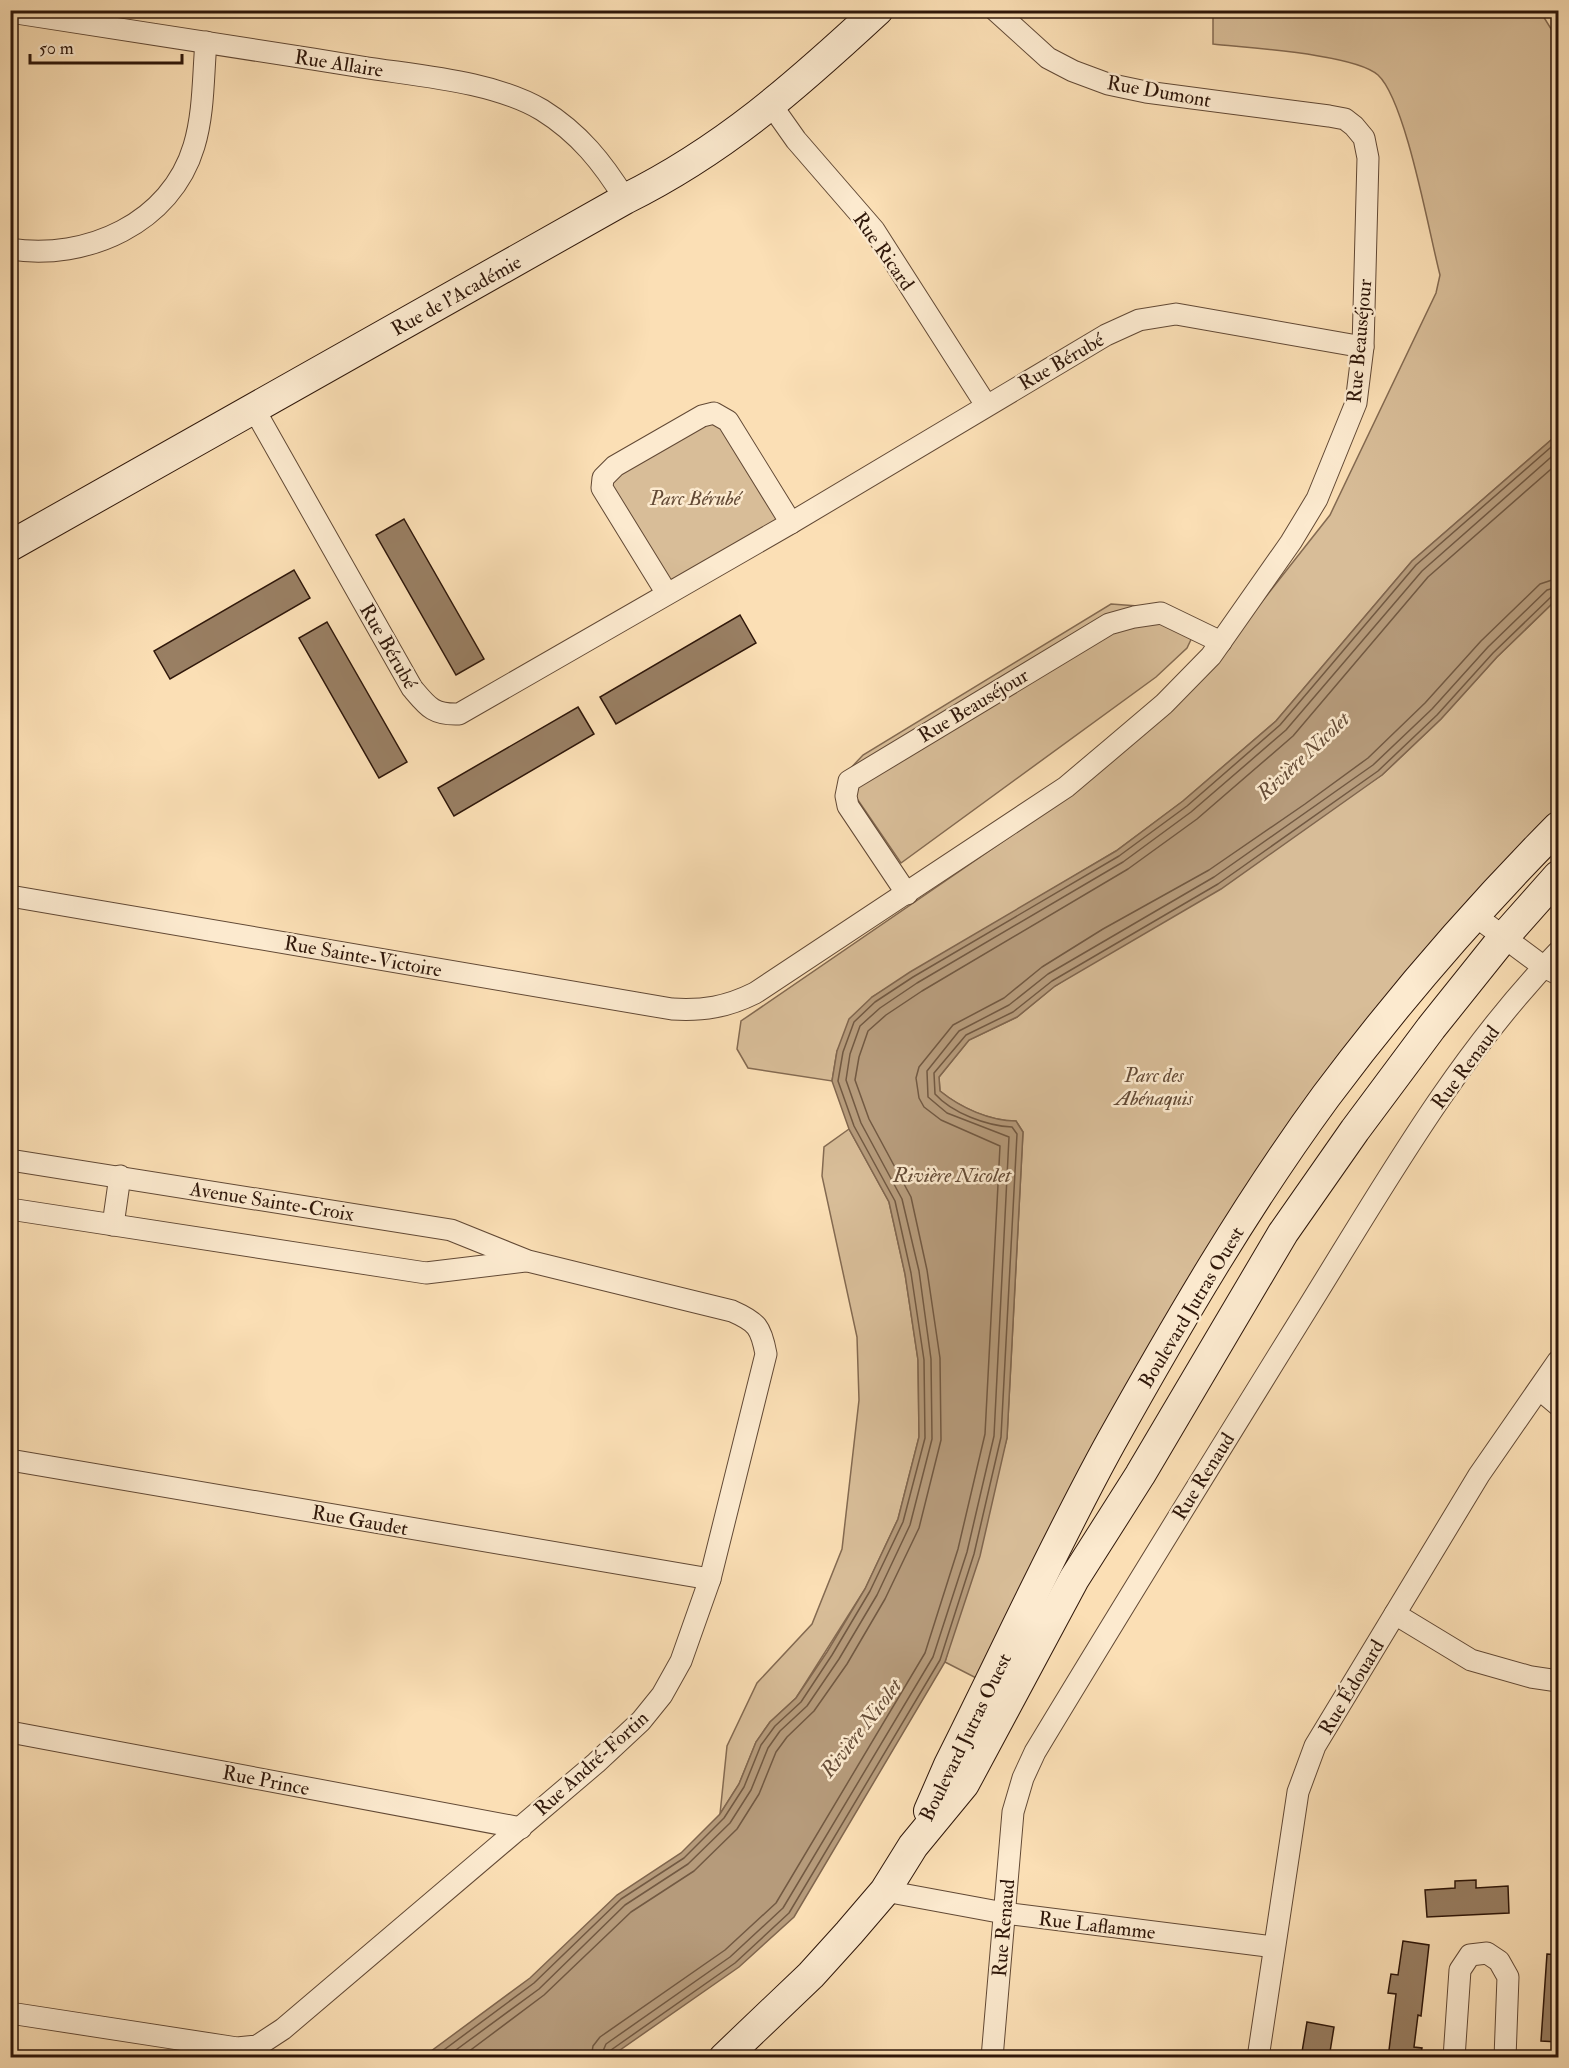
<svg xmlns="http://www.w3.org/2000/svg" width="1569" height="2068" font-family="'IM FELL Double Pica',serif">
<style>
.green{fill:#d8bd98;stroke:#846a51;stroke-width:1.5}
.water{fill:#b69b7b;stroke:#80664e;stroke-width:1.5}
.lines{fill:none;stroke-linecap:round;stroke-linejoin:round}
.shore{stroke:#725942;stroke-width:1.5}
.building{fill:#997f63;stroke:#2f170a;stroke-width:1.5}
.street-casing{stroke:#624935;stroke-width:23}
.secondary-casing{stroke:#2f170a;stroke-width:32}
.street{stroke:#fceacf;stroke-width:21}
.secondary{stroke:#fceacf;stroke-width:30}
.labels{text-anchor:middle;stroke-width:5;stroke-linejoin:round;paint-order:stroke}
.street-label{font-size:20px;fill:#2f170a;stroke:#fceacf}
.park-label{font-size:20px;font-style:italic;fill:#624935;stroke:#fceacf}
.water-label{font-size:21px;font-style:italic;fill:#654c37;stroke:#fceacf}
</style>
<rect width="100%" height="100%" fill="#fbdfb5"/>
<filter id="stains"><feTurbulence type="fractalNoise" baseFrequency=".00333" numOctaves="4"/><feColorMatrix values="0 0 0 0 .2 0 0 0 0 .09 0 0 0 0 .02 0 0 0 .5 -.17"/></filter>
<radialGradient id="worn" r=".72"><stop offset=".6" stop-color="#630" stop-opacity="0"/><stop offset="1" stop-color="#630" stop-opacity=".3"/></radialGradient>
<g class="green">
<path d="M 1213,11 L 1540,11 L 1558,40 L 1558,434 L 1412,561 L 1276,721 L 1183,801 L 1116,851 L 872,997 L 837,1051 L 832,1081 L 748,1068 L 737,1049 L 741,1021 L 1075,792 L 1223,651 L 1330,515 L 1436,293 L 1440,275 C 1429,233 1406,101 1378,75 C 1355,54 1248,48 1213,44 Z"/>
<polygon points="714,413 791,523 666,592 603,478"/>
<path d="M 1558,598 L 1558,809 L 1470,898 L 1333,1065 L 982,1681 L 945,1662 L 1007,1438 L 1023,1132 L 1016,1121 C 990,1121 961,1108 940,1091 L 939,1077 L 969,1040 L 1017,1017 L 1055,986 L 1382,775 L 1441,719 L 1497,657 Z"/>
<polygon points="1111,604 1138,606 1196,629 1187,648 1156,677 901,863 849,787 848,771 863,755"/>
<polygon points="849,1129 889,1202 905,1274 918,1360 919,1437 898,1519 865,1589 796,1698 770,1722 756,1742 739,1784 720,1814 727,1746 757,1683 812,1624 842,1549 859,1400 857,1337 822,1176 824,1147"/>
</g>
<path class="water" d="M 1558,434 L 1558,598 L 1497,657 L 1441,719 L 1382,775 L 1221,889 L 1055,986 L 1017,1017 L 969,1040 L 939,1077 L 940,1091 C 961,1108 990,1121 1016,1121 L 1023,1132 L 1007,1438 L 980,1556 L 945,1662 L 794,1917 L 739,1967 L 610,2057 L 423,2057 L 530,1978 L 617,1895 L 681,1853 L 720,1814 L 739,1784 L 756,1742 L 770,1722 L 796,1698 L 827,1652 L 865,1589 L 898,1519 L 919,1437 L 918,1360 L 905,1274 L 889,1202 L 849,1129 L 832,1081 L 837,1051 L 849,1019 L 872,997 L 910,972 L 1116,851 L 1183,801 L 1276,721 L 1412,561 Z"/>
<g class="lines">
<g class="shore">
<polyline points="433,2058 534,1983 621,1899 684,1858 724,1818 744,1787 761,1745 775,1726 801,1702 832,1655 870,1591 903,1522 925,1438 924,1360 911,1273 895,1201 854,1126 838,1081 843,1052 854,1022 875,1002 913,977 1119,856 1187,806 1280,725 1416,565 1558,441"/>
<polyline points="445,2058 539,1989 625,1905 688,1864 730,1823 751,1790 768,1748 780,1731 807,1706 839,1659 877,1595 910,1525 932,1439 931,1359 919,1271 902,1199 861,1123 846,1080 850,1054 860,1026 880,1008 917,983 1123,862 1191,812 1286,730 1422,571 1558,451"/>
<polyline points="460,2058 544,1995 631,1912 694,1871 737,1829 759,1794 776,1752 787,1737 814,1711 847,1664 885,1599 919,1528 941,1440 940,1358 927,1270 911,1197 869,1119 855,1080 859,1057 868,1031 886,1015 922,991 1128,869 1197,819 1293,736 1428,577 1558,463"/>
<polyline points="591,2058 593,2046 600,2037 725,1950 776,1903 925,1653 958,1549 985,1434 1000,1146 941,1120 924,1107 919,1098 916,1078 919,1067 953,1025 1004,998 1042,967 1103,929 1209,870 1305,804 1368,758 1425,703 1481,641 1540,584 1558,578"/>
<polyline points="600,2058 606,2044 730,1957 783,1908 933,1657 967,1552 994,1436 1009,1137 947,1113 928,1097 927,1071 959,1031 1009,1005 1048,974 1214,877 1373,765 1432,709 1488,647 1547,590 1558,587"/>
<path d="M 608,2058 L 611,2050 L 735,1963 L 789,1913 L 940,1660 L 974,1554 L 1001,1437 L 1017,1134 L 1012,1127 C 987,1126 952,1113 935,1094 L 934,1073 L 966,1035 L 1013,1012 L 1052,981 L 1218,884 L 1378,771 L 1437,715 L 1493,653 L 1552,596 L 1558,594"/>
</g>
</g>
<g class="building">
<polygon points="404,519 484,659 456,675 376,535"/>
<polygon points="294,570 310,598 170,679 154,651"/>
<polygon points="740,615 756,643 616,724 600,697"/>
<polygon points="327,622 407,762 379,778 299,638"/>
<polygon points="578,707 594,734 454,816 438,788"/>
<polygon points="1476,1880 1476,1888 1508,1886 1509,1913 1427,1917 1425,1890 1455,1888 1455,1881"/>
<polygon points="1403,1941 1429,1945 1421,2016 1418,2015 1414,2047 1422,2048 1420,2058 1388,2058 1396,1994 1388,1993 1391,1974 1398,1975"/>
<polygon points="1547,1954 1558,1955 1558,2042 1541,2041"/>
<polygon points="1307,2022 1334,2027 1329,2058 1301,2058"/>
</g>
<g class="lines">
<g class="street-casing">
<g id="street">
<path d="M 10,12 C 128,30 245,48 362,67 C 418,76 493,81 542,110 C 579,133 603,163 625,199"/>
<polyline points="772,106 796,140 874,230 986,405"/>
<path d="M 10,249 C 87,261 171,223 194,146 C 204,113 203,76 206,42"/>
<path d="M 254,409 L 412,688 C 428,707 433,715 459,714 L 791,523 L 1106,335 L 1139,320 L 1176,314 L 1363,347"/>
<polyline points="666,592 602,488 603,478 615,466 702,416 714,413 728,421 791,523"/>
<polyline points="907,894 848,806 846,796 849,781 1109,624 1134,617 1161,613 1221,642"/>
<path d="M 10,896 L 672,1009 C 703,1011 727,1007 755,993 L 1066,787 L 1111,749 L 1164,704 L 1211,656 L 1291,542 L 1317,499 L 1356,403 L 1363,347 L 1368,158 L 1364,138 L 1354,126 L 1345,119 L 1329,116 L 1146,92 L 1108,84 L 1073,71 L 1048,58 L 995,10"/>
<polyline points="1474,915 1544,967 1558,974"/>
<path d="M 10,1160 L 451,1230 L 528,1261 L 732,1311 C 757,1322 761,1327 766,1354 L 710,1579 L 681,1661 L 662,1695 L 641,1721 L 596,1763 L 283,2029 L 257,2046 L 237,2048 L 10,2013"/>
<polyline points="10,1209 426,1273 525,1261"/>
<polyline points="113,1225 120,1176"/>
<polyline points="1539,1389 1558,1405"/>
<polyline points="10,1460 710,1579"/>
<polyline points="1395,1614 1471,1660 1531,1677 1558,1681"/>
<polyline points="10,1732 521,1828"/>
<polyline points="885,1891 1004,1913 1274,1947"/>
<path d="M 992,2058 L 1013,1812 L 1023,1778 L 1035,1752 C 1126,1601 1219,1451 1312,1301 C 1387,1180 1458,1055 1558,952"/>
<polyline points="1258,2058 1298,1792 1315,1746 1479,1475 1558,1361"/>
<polyline points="1454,2058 1460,1970 1470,1955 1487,1953 1499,1961 1508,1977 1505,2058"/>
</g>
</g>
<g class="secondary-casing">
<g id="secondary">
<path d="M 10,546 L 625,199 C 724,150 797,85 878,10"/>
<path d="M 929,1811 L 949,1765 C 1003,1658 1053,1547 1111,1442 C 1177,1324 1246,1205 1326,1096 C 1397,1001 1475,911 1558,827"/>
<polyline points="724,2058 811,1975 849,1933 885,1891 913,1846 964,1784 1074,1579 1140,1475 1283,1233 1355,1130 1431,1028 1503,938 1558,876"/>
</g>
</g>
<use href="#street" class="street"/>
<use href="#secondary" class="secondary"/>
</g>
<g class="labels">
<g class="street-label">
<text transform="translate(339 63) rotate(9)" y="7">Rue Allaire</text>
<text transform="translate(1159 91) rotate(10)" y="7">Rue Dumont</text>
<text transform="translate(884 251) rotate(55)" y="7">Rue Ricard</text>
<text transform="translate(456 295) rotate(-29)" y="7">Rue de l'Académie</text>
<text transform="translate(1359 341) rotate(-85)" y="7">Rue Beauséjour</text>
<text transform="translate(1061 361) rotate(-30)" y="7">Rue Bérubé</text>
<text transform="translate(389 646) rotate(60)" y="7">Rue Bérubé</text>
<text transform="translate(973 705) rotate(-31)" y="7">Rue Beauséjour</text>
<text transform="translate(363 956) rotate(10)" y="7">Rue Sainte-Victoire</text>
<text transform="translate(1465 1067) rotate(-53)" y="7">Rue Renaud</text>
<text transform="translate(272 1201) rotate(9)" y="7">Avenue Sainte-Croix</text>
<text transform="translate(1191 1307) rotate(-59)" y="7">Boulevard Jutras Ouest</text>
<text transform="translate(1203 1476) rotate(-58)" y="7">Rue Renaud</text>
<text transform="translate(360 1520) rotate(10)" y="7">Rue Gaudet</text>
<text transform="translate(1351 1687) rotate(-59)" y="7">Rue Édouard</text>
<text transform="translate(965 1737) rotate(-64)" y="7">Boulevard Jutras Ouest</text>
<text transform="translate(591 1763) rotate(-42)" y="7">Rue André-Fortin</text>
<text transform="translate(266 1780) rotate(11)" y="7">Rue Prince</text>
<text transform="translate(1097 1925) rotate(7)" y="7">Rue Laflamme</text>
<text transform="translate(1003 1928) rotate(-85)" y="7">Rue Renaud</text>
</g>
<g class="park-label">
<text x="695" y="505">Parc Bérubé</text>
<text x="1154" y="1082">Parc des<tspan x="1154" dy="23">Abénaquis</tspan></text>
</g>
<g class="water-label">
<text transform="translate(1303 756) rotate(-43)" y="7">Rivière Nicolet</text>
<text x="952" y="1182">Rivière Nicolet</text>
<text transform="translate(861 1728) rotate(-52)" y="7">Rivière Nicolet</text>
</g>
</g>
<rect width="1569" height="2068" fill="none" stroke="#fbdfb5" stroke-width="36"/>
<rect x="12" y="12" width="1545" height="2044" fill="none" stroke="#2f170a" stroke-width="3"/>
<rect x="18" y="18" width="1533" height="2032" fill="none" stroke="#2f170a" stroke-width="1.5"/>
<path d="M30 54v9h152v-9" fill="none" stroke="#2f170a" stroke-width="3"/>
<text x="39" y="54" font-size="18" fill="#2f170a" stroke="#fceacf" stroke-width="4.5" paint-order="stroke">50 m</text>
<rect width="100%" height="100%" filter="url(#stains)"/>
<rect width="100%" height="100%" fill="url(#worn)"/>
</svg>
